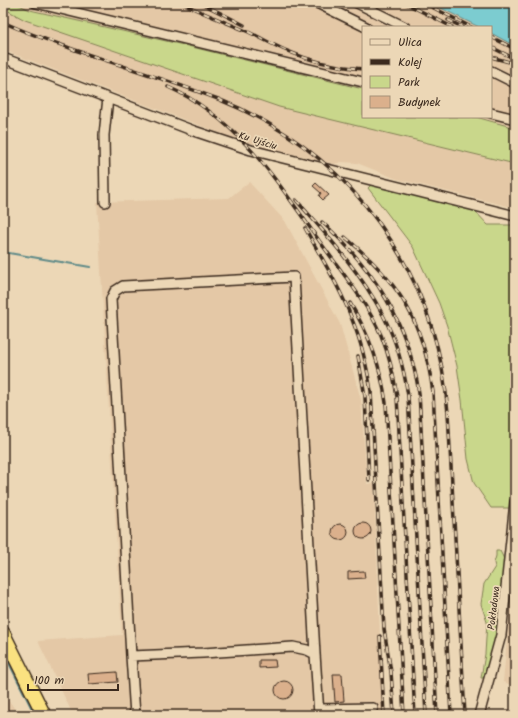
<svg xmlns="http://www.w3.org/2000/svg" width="518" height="718" font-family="Kalam,sans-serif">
	<rect width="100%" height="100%" fill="#ecd7b6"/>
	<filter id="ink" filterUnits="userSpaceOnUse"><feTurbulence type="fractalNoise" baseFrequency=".025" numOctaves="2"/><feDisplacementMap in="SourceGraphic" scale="8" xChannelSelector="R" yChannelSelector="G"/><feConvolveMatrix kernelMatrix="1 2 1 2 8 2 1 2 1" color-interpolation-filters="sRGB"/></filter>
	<g filter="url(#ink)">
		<path fill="#e4c8a6" d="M3,3H431L479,27H363V117H491V33L515,46V208L397,179L357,163L341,162L335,164L273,150L227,136L3,50Z
			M249,182L285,221L340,324L361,400L367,484L374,483L383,715H73L38,641L122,635L97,202L229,198Z
			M515,555V686L503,682Z
			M3,692L19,715H3Z"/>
		<path fill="#c9d78b" stroke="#828054" d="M3,3H15L30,10L188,46L363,89V117H476L515,128V164L279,107L25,20L3,8Z
			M372,184L474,210L488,225H515V489L511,508H491L474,483L468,459L462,400L457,366L447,326L439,303L413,247L368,188Z
			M496,551H500L504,559L501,605L497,634L484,678H481L485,654L487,622L481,604L484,584L495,567L494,563L496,556Z"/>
		<path fill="#7bccd0" stroke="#618b89" d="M431,3H515V46L491,33V27H479Z"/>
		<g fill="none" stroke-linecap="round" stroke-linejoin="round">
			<path stroke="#618b89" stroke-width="2" d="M3,252L90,267
				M3,651L35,715"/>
		</g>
		<path fill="#dbb08c" stroke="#3b2a1e" d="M316,183L329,195L323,200L319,196L321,193L313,186Z
			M355 531a8 8 0 1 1 16 0a8 8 0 1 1-16 0Z
			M332 532a8 8 0 1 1 16 0a8 8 0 1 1-16 0Z
			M364,571L365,578L348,579V572Z
			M259,660H275L276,667L259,668Z
			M117,672L118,682L89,684L88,674Z
			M333,674H342L344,701L335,702Z
			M275 690a9 9 0 1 1 18 0a9 9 0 1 1-18 0Z"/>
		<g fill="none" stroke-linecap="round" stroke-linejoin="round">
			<defs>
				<path id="minor" d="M36,3L363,82
					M317,3L366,27
					M357,3L405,27
					M3,58L194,131L251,150L515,216
					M491,71L515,83
					M491,113L515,119
					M105,202L104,135L108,98
					M131,656L111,299L115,291L123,286L294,277L315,654
					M319,709L373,708
					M135,715L131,656L203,653L293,647L307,650L315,654L319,715
					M479,715L501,635L515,502"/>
				<path id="highway" d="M3,633L44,715"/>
			</defs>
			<use href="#minor" stroke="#3b2a1e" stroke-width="12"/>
			<use href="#highway" stroke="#3b2a1e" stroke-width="16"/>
			<use href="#minor" stroke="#ecd7b6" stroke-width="9"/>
			<use href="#highway" stroke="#fae180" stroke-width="13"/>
			<defs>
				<path id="rail" d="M182,3C202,13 223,21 244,30C258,36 271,44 285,50C310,61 336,67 363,69
					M201,3L244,25
					M405,3L452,27
					M424,3L471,27
					M448,20L462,27
					M3,22C26,33 51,41 75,50C122,66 171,81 218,99C351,152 437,271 448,413L465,715
					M491,37L515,49
					M491,47L515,59
					M491,57L513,63
					M168,87C239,118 280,186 323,246C344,275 367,303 381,335C389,355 394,376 397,397L415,715
					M296,200C327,235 361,273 383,315C396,340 404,368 408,396L426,715
					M322,222C374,269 408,322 419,393L437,715
					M305,228C322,259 341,289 353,322C362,344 367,367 371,391L384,629L391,672L394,715
					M345,237C400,283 423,320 433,392L451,715
					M350,303C369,334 381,366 386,403L404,715
					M358,356L365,397L369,480
					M380,636L384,715"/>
			</defs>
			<use href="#rail" stroke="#3b2a1e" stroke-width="3.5"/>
			<use href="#rail" stroke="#ecd7b6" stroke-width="2" stroke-dasharray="6" stroke-linecap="butt"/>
		</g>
	</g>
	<g text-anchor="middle" stroke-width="3.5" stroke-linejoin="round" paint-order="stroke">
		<g font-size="10" fill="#3b2a1e" stroke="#ecd7b6">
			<text transform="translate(258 140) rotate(17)" y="4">Ku Ujściu</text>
			<text transform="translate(493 608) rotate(-83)" y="4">Pokładowa</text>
		</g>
	</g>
	<rect width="518" height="718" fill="none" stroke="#ecd7b6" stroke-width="16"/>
	<rect x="8" y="8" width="502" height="702" fill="none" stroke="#3b2a1e" stroke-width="1.5" filter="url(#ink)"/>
	<rect x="362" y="26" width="130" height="92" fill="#ecd7b6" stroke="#a59279"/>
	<rect x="370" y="39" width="20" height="6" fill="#ecd7b6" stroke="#a59279"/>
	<text x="398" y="46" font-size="12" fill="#3b2a1e">Ulica</text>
	<rect x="370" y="59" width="20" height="6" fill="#3b2a1e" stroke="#a59279"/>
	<text x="398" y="66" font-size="12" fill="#3b2a1e">Kolej</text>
	<rect x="370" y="76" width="20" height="12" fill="#c9d78b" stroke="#a59279"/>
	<text x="398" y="86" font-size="12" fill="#3b2a1e">Park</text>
	<rect x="370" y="96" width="20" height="12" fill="#dbb08c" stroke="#a59279"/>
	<text x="398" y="106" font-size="12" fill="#3b2a1e">Budynek</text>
	<path d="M28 684v6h90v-6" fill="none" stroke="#3b2a1e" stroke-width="2"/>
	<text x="34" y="684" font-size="12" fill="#3b2a1e" stroke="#ecd7b6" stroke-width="3" paint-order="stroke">100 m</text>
</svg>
